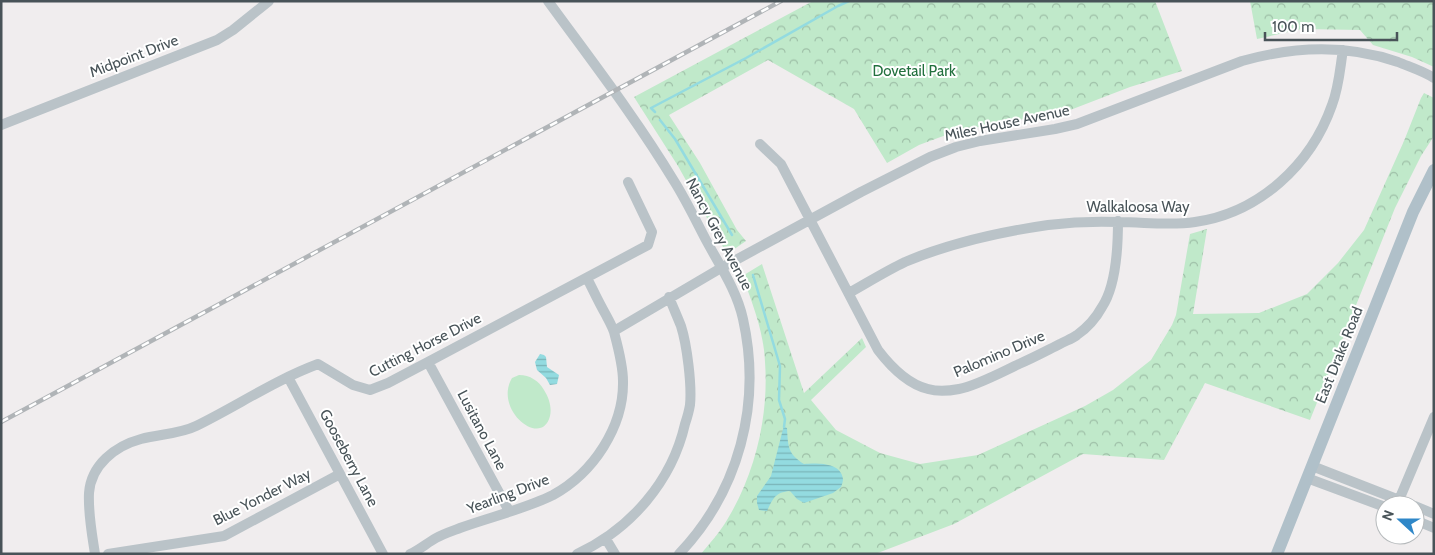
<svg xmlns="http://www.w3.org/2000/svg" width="1435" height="555" font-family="Cabin,sans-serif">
	<defs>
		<pattern id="park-crowns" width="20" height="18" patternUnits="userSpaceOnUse" patternTransform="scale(1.25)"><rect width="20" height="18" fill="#c0e9ca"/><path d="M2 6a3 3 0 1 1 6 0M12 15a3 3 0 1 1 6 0" fill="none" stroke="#9ebfa7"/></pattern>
		<pattern id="water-rules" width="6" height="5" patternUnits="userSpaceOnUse" patternTransform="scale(1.25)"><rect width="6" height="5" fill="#93dbe0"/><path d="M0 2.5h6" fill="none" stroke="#7ab4b8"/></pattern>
	</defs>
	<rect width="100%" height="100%" fill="#f0edee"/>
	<path fill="#c0e9ca" d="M519,375C530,375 539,381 544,390C549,398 552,407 550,416C542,449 493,410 512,378Z"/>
	<path fill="url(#park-crowns)" d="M813,1H1155L1182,71L1130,87L1065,112L967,129L946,135L919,145L887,163L854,109L768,60L669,115L700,163L737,230L746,241L727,254L678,166L634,97Z
		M1250,1H1434V67L1412,57L1373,45L1360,30L1302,29L1257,39Z
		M1424,93L1434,98V136L1421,156L1395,208L1310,420L1205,383L1164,460L1083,454L954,524L875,554H701C710,543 720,532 727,520C755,474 769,416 765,362C764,334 753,304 743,278L744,275L762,264L804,393L862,338L866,347L811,400L836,430L880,453L920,464L978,455L1085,406L1113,390L1151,360L1172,325L1176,315L1190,234L1207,229L1193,314L1259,313L1307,294L1338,263L1364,230L1404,141L1421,98Z"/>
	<path fill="url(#water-rules)" d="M540,354L544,355L546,357L547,367L559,375L557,384L550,385L546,378L537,370L535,362Z
		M784,427L787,428C788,447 788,454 804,464C816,463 841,462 843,479C843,482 842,484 841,487L833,493L804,503L797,499L790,491C775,492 773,499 767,511L759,510L757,503V496L771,476L783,429Z"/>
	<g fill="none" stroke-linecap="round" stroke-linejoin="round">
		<path stroke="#93dbe0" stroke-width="2.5" d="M655,112L651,108L746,58L838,6L849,1
			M660,120L675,139L732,235
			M753,275L780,366L779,400L785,419L784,427"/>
		<path stroke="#bac3c8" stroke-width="10" d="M548,1C591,60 636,118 674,181C686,200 696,221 706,240C720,266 737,291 743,319C762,404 739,491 679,554
			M1,125L217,40L233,30L269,1
			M760,144L781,164L878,350C891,367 907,384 928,389C938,392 949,391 959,389C976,386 1002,372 1019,364C1033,358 1046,351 1060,344C1065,341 1072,339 1077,335C1087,328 1096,318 1102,307C1116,286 1118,246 1118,221
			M849,293C867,283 886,271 905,262C950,243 1000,232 1048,225C1072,222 1095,221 1119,222C1144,222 1170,226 1195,222C1259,213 1311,165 1332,105C1339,87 1340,68 1343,50
			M614,331L721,268L861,192L930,157L956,147L980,141L1055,129L1077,124L1242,61C1295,46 1346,44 1398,62C1410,67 1423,71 1434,78
			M428,362L509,511
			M288,377L383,554
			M1312,466L1412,505
			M1307,478L1385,507
			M1399,500L1434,417
			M1415,506L1434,514
			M1415,520L1434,528
			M606,539L615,554
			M95,554C92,534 88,514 89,493C91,465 115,446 141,439C159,434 180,434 196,426C237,406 275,380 318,364L353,385L370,390L388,383L428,362L648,245L652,232L628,182
			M108,554L224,536L340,474
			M410,554C419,550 427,543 436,538C443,534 452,531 460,528C490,517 525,509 553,495C593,473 624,427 623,381C623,365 618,347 614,332C612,326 609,321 606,315C599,303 593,290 587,278
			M577,554C631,529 672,481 685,424C687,418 689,411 690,405C692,385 687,345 681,326C677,316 673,307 669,297"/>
		<path stroke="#b0c0c9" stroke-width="12" d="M1277,554L1413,212L1434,170"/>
		<defs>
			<path id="rail" d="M1,422L781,1"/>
		</defs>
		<use href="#rail" stroke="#b0b4b7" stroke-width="4.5"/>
		<use href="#rail" stroke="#fff" stroke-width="2.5" stroke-dasharray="8" stroke-linecap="butt"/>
	</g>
	<g text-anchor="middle" stroke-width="4" stroke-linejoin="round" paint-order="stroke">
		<g font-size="15" fill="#485358" stroke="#fff">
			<text transform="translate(134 56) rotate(-21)" y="5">Midpoint Drive</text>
			<text transform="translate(1007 123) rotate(-12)" y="5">Miles House Avenue</text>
			<text x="1138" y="212">Walkaloosa Way</text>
			<text transform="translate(719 234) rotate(62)" y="5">Nancy Grey Avenue</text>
			<text transform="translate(425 345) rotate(-27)" y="5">Cutting Horse Drive</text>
			<text transform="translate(999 354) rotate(-23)" y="5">Palomino Drive</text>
			<text transform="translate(1339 355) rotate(-68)" y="5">East Drake Road</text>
			<text transform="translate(482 430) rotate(62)" y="5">Lusitano Lane</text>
			<text transform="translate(349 458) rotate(62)" y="5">Gooseberry Lane</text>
			<text transform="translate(508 494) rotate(-21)" y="5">Yearling Drive</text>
			<text transform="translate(262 497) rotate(-27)" y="5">Blue Yonder Way</text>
		</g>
		<g font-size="15" fill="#22703e" stroke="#fff">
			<text x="914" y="76">Dovetail Park</text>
		</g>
	</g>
	<rect width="1435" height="555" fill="none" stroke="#485358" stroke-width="5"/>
	<g transform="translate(1400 520) rotate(291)"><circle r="24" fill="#ffffff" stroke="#b6babc"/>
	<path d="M0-4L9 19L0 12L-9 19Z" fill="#2f87c8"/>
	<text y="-8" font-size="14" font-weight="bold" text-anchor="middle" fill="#485358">N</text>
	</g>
	<path d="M1265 32v8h132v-8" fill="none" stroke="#485358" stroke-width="2.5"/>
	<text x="1272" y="32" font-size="15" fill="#485358" stroke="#ffffff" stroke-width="4" paint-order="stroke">100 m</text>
</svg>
